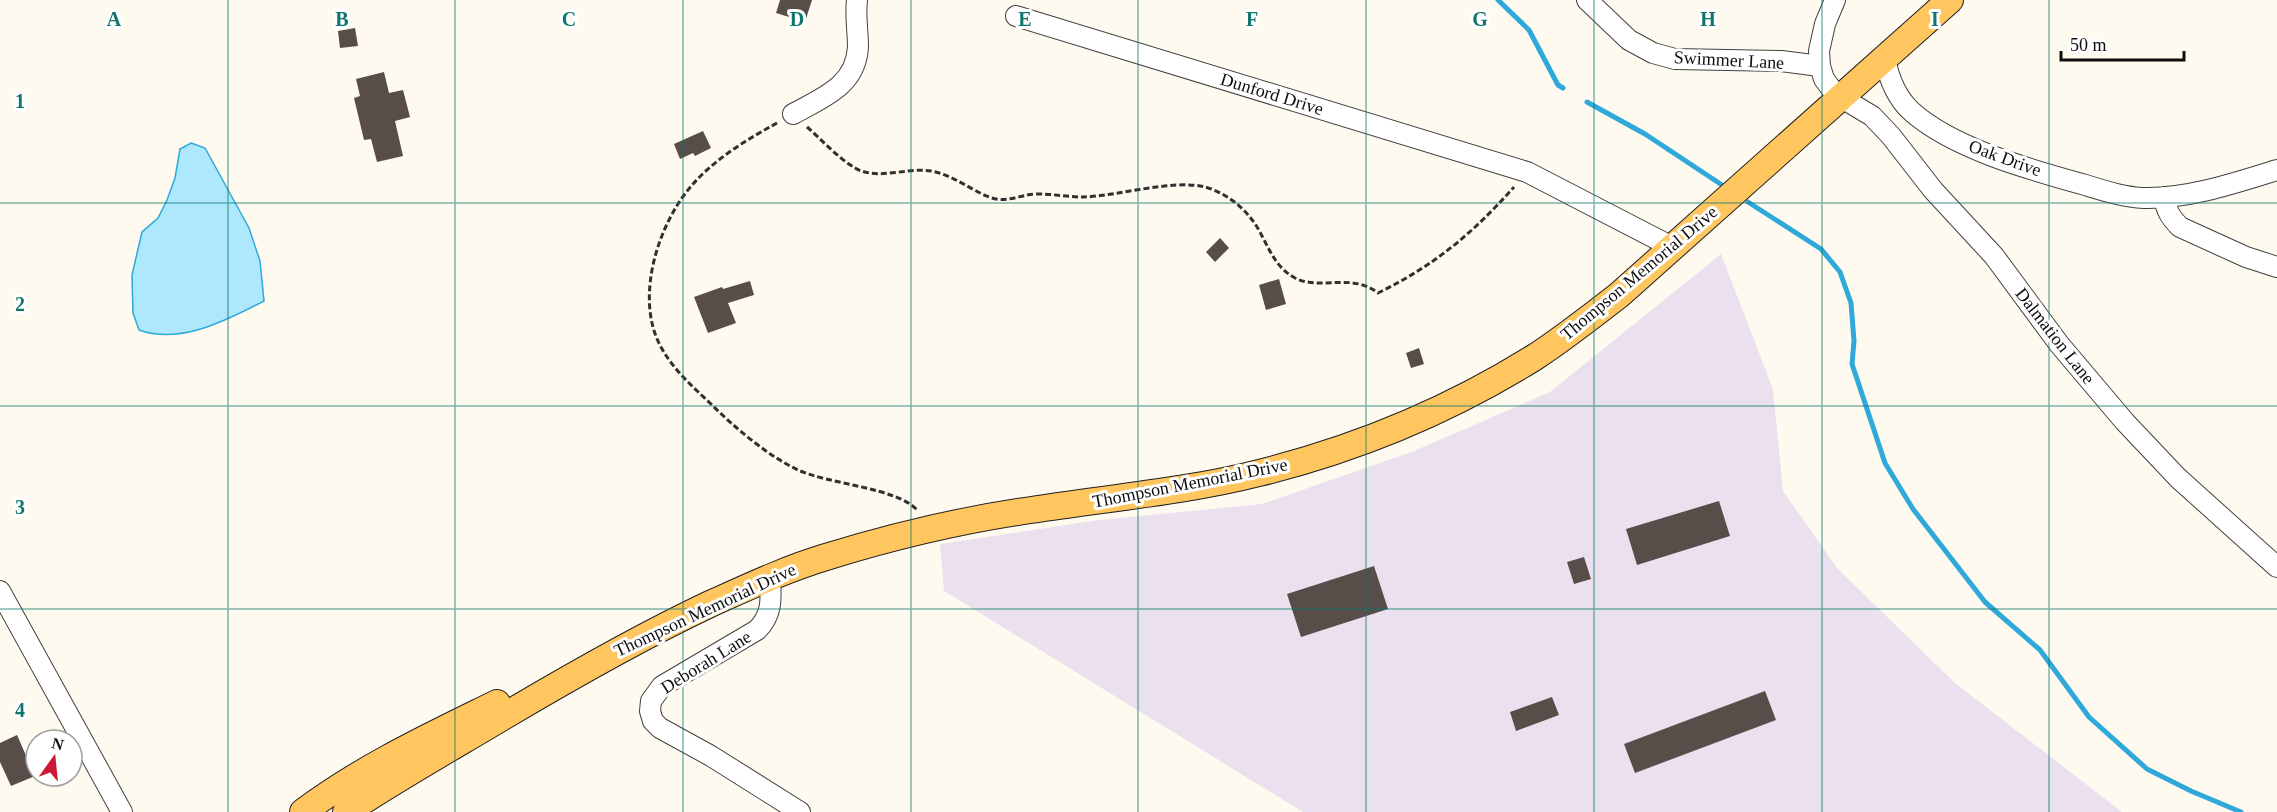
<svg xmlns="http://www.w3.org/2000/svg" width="2277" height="812" font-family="'Times New Roman',serif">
	<rect width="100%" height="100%" fill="#fffaef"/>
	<path fill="#ebe1ee" d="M1721,254L1773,389L1783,491L1837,568L1955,683L2122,812H1303L944,591L940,544L1099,520L1262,504L1414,451L1550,392Z"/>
	<path fill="#aee8fc" stroke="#2ea9da" stroke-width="1.5" d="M191,143L205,148L249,228L260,261L264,301C227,320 180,345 139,330L133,313L132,275L142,232L158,218L167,200L175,178L180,149Z"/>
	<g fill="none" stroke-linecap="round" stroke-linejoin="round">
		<path stroke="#2ea9da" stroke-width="5" d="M1498,0L1529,30L1558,85L1563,88
			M1587,102L1645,134L1722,185
			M1748,202L1821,249L1840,272L1851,303L1854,341L1852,364L1885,463L1913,509L1985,602L2040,650L2089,717L2147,769L2191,791L2241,812"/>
	</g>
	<path fill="#584d49" d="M780,0H812L805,22L776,13Z
		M355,28L358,46L340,48L338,31Z
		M384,72L389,93L403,90L410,117L395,121L403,156L377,162L371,139L364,140L354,98L360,96L356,79Z
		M703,131L711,148L695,156L693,153L680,159L674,144Z
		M1220,238L1229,248L1215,262L1206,252Z
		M1279,279L1286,304L1266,310L1259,285Z
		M750,281L754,295L728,303L736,323L708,333L694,297L722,287L723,289Z
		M1419,348L1424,364L1411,368L1406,353Z
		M1719,501L1730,536L1637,565L1626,529Z
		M1584,557L1591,579L1574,584L1567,562Z
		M1374,566L1388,609L1301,637L1287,594Z
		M1765,691L1776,720L1635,773L1624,744Z
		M1552,697L1559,715L1516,731L1510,712Z
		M17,735L35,776L11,786L0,762V743Z"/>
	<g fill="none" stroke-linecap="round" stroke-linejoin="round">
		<defs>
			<path id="minor" d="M1587,0L1629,40L1653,53L1675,59L1781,61L1820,66
				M1835,0L1825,24L1819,51L1820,66L1824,79L1833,91L1842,98L1872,116L1891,136L1933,190L1994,256L2059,344L2125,422L2178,478L2277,567
				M1016,16L1527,172L1674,248
				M1885,59C1889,79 1896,97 1911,111C1952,148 2028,169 2082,184C2102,190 2122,197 2144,198C2188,199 2235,183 2277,170
				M793,114C822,98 856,86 858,47C858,31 855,16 857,0
				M2164,197C2166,210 2170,217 2180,227L2246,257L2277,267
				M770,577C771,598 773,614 757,630L662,686L651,701L650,711L653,721L660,728L711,756L800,812
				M0,591L122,812"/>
			<path id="major" d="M303,812C363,767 430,736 497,703
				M346,812C396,779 449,749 501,718C570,677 638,638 710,604C748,587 786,569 826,557C894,536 961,520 1031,510C1107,498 1184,492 1259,473C1356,449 1450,410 1535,357C1564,338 1592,316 1619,295L1950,0"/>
		</defs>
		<use href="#minor" stroke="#414141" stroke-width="22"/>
		<use href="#major" stroke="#1f1f1f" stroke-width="28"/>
		<path stroke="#303030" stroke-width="3" stroke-dasharray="6 3" stroke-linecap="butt" d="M777,123C748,139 716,158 693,184C659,222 636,293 658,341C670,367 691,385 711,404C734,427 768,456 798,470C828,484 898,488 917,510
			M807,127C822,140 838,158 855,168C877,181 907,167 931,171C953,175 969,189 989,197C1007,204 1020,194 1038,194C1053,194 1068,197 1083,197C1118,196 1173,179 1205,187C1230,194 1251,213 1262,236C1271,253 1277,268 1295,278C1321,291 1351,272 1378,293C1435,265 1472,234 1514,187"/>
		<use href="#minor" stroke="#fff" stroke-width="20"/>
		<use href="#major" stroke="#ffc65f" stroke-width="26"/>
	</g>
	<path fill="none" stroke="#0f766e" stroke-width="1.5" stroke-opacity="0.55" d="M228,0V812M455,0V812M683,0V812M911,0V812M1138,0V812M1366,0V812M1594,0V812M1822,0V812M2049,0V812M0,203H2277M0,406H2277M0,609H2277"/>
	<g text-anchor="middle" stroke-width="6" stroke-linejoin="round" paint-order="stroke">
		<g font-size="18" fill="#0e0e0e" stroke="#fff">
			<text transform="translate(1729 60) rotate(3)" y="6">Swimmer Lane</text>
			<text transform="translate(1272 94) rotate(17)" y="6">Dunford Drive</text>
			<text transform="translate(2005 158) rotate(20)" y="6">Oak Drive</text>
			<text transform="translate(1639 273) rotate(-40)" y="6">Thompson Memorial Drive</text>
			<text transform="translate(2055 336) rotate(52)" y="6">Dalmation Lane</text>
			<text transform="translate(1190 483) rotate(-11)" y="6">Thompson Memorial Drive</text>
			<text transform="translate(705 610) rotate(-25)" y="6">Thompson Memorial Drive</text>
			<text transform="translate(706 662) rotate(-32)" y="6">Deborah Lane</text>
		</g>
	</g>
	<g font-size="20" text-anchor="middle" font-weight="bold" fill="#0f766e" stroke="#fff" stroke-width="6" stroke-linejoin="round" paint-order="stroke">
		<text x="114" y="26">A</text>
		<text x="342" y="26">B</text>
		<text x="569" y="26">C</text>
		<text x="797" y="26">D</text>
		<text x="1025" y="26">E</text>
		<text x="1252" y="26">F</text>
		<text x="1480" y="26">G</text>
		<text x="1708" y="26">H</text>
		<text x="1935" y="26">I</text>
		<text x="20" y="108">1</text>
		<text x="20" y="311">2</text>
		<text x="20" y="514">3</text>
		<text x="20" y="717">4</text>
	</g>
	<g transform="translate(54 758) rotate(15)"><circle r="28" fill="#ffffff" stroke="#9f9f9f" stroke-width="1.5"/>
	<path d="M0-4.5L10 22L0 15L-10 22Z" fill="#cc1835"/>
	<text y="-9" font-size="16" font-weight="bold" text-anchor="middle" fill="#0e0e0e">N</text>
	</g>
	<path d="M2061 51v9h123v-9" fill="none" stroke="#0e0e0e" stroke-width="3"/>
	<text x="2070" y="51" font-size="18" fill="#0e0e0e" stroke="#ffffff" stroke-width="4.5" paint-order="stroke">50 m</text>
</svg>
